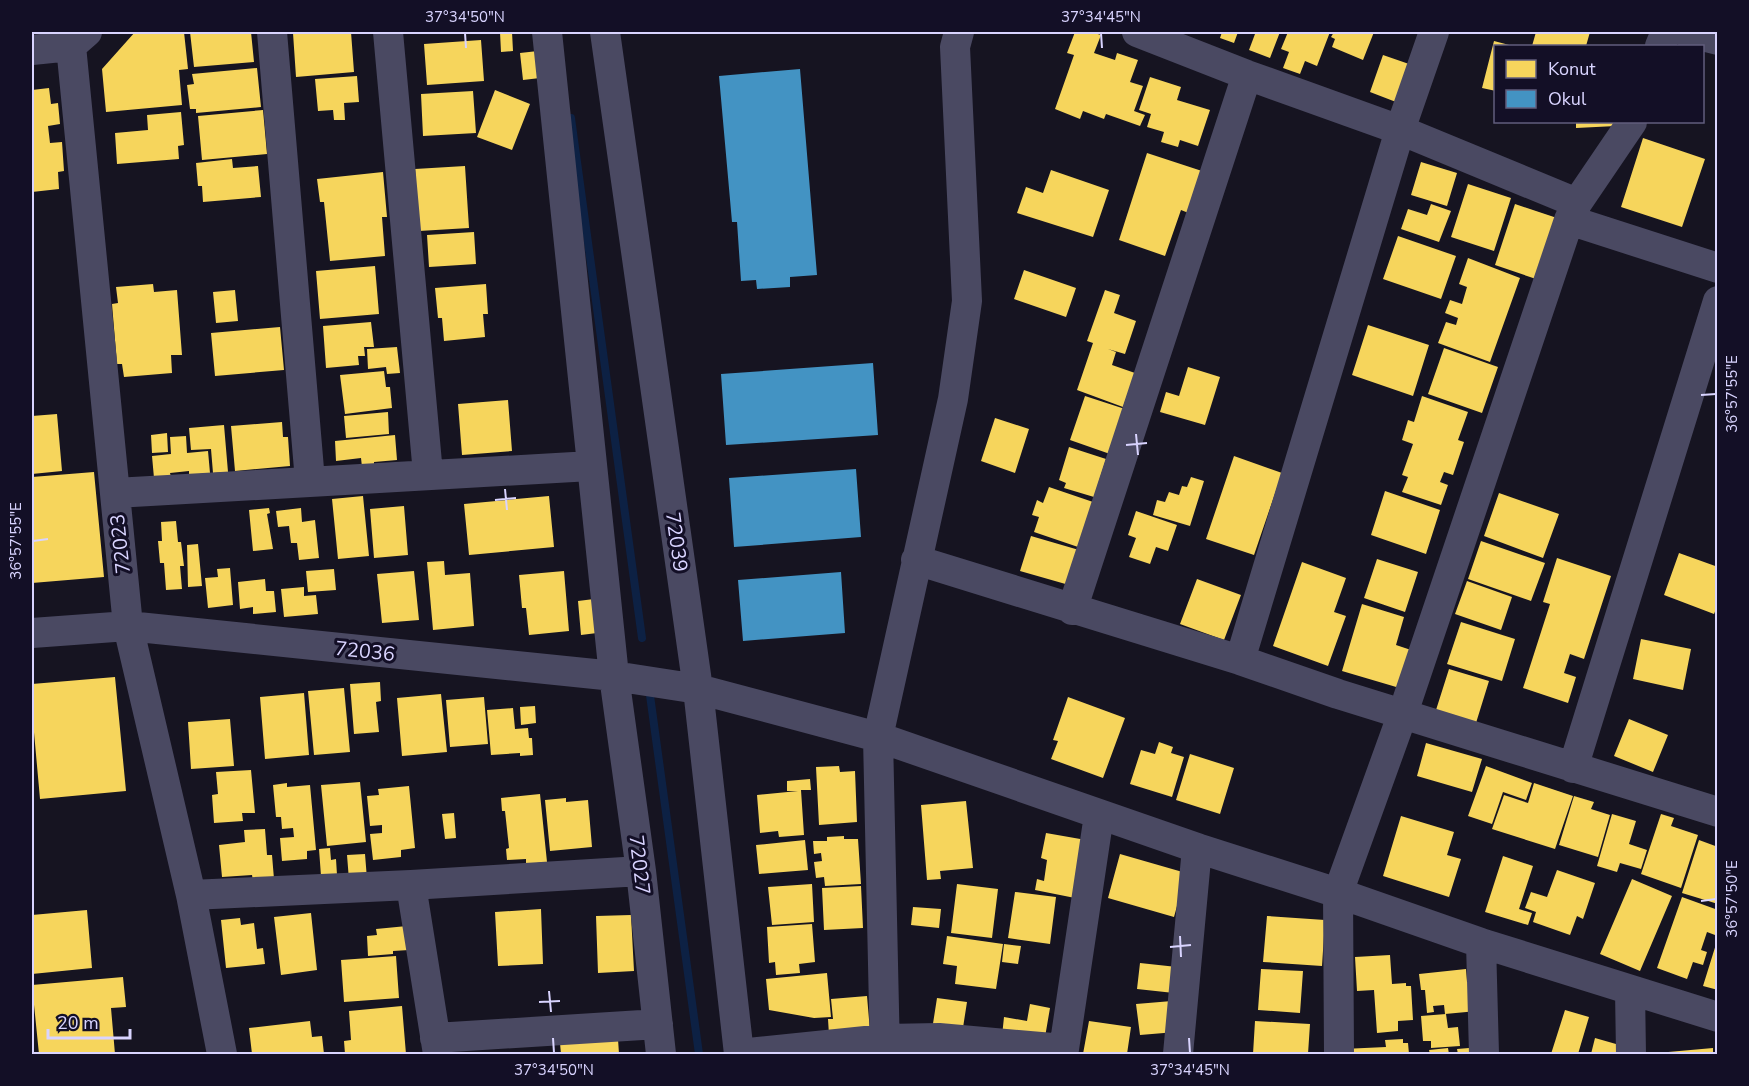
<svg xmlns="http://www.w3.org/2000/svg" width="1749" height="1086" font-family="'Nunito Sans',sans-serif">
	<rect width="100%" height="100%" fill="#161421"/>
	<path fill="#f6d55c" d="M135,32H184L188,69L179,70L182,105L106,112L102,69Z
		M190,32H251L254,62L194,67Z
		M312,32H351L354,72L296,77L293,33Z
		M500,32H512L513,51L501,52Z
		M1075,32H1091L1101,35L1094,53L1115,60L1117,53L1138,60L1130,82L1143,86L1134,111L1145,115L1140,126L1106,114L1104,119L1083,111L1080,119L1055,109L1074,55L1067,53Z
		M1222,32H1238L1234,43L1220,38Z
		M1249,32H1280L1270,58L1249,50L1255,34Z
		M1288,32H1330L1317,66L1305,61L1300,74L1283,68L1289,52L1281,49Z
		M1334,32H1374L1363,60L1332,47L1335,39L1331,37Z
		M1536,32H1590L1586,46H1532Z
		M481,40L484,81L427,85L424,44Z
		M1494,41L1513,46H1496V91L1482,88Z
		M538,51L540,78L523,80L520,53Z
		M1383,55L1409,64L1396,102L1370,92Z
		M257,68L261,107L196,113V109H190L187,85L194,84L192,74Z
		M357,76L359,102L344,103L345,120H334L333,110L318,111L315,79Z
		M1150,77L1181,87L1177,100L1210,110L1198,146L1180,140L1178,147L1161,142L1164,132L1147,127L1151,114L1139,110Z
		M49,88L51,104L58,103L60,124L48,126L50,143L62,142L64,171L58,172L59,189L32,192V90Z
		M495,90L530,104L512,150L477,137Z
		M473,91L476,133L423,136L421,94Z
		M263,110L267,154L202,160L198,116Z
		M181,112L184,145L178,146L179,159L117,164L115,133L148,130L147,115Z
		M1576,122H1616V126L1576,128Z
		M1643,138L1705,159L1682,227L1621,207Z
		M1147,153L1205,172L1191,214L1181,210L1165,256L1119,240Z
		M232,159L233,168L258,166L261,197L203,202L202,186H198L196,163Z
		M1421,162L1457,173L1447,206L1411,195Z
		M465,166L469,228L419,231L415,169Z
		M1051,170L1109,190L1093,237L1017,213L1026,187L1043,193Z
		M383,172L387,217H382L385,256L330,261L324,202H320L317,179Z
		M1468,184L1511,198L1494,251L1451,237Z
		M1431,204L1451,211L1439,242L1401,229L1408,209L1427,215Z
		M1515,204L1557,218L1536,279L1495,265Z
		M474,232L476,264L429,267L427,235Z
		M1398,236L1456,256L1441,299L1383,279Z
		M1468,258L1520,278L1490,362L1438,343L1446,322L1456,325L1458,318L1445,313L1450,300L1462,304L1467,287L1459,284Z
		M375,266L379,314L320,319L316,271Z
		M1024,270L1076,288L1066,317L1014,299Z
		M153,284L154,292L177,290L182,355H171L172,373L124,377L122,364H117L112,304L118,303L116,287Z
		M486,284L488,314H483L485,337L444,341L442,318H438L435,288Z
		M235,290L238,321L216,323L213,292Z
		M1105,290L1120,295L1114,313L1136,321L1125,354L1108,349L1116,352L1112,365L1135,373L1123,407L1077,390L1093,343L1087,341Z
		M371,322L374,347H364L365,356H358L359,365L326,368L323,326Z
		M1368,325L1429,345L1413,396L1352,375Z
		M280,327L284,370L215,376L211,333Z
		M397,347L400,373L387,374L386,367L368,369L367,349Z
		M1444,348L1498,367L1482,413L1428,394Z
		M1188,367L1220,377L1205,425L1160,412L1166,392L1179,396Z
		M384,371L386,387H390L392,408L345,414L340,375Z
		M1085,396L1125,409L1110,454L1070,440Z
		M1422,396L1468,412L1458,440L1464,442L1453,475L1444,472L1440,482L1448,485L1441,505L1402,492L1408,477L1402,475L1413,444L1402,440L1408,420L1414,422Z
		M508,400L512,451L462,455L458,404Z
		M388,412L389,434L346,438L344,416Z
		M57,414L62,471L32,474V416Z
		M995,418L1029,429L1015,473L981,461Z
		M282,422L283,437H288L290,466L235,471L231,426Z
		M224,425L228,472L213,473L211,449L191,450L189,428Z
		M167,433L168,452L152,453L151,435Z
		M395,435L397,460L374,462V466L362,467L361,458L336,461L335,441Z
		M186,436L187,453L208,451L210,473L189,475V471L170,473L171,477L154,478L152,456L171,454L170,437Z
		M1069,447L1106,459L1094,497L1064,488L1066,483L1059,480Z
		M1234,456L1282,473L1254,555L1206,539Z
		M94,472L104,577L32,583V477Z
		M1191,477L1204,481L1190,526L1153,515L1157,500L1165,502L1169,492L1179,495L1182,486L1187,487Z
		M1049,487L1096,503L1081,548L1034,532L1039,517L1032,515L1037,500L1043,503Z
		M1385,491L1440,510L1426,554L1371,535Z
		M1499,493L1559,514L1543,558L1484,536Z
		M363,496L369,556L338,559L332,499Z
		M549,496L554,547L469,555L464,504Z
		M404,506L408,555L374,558L370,509Z
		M269,508L270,513L267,514L273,549L253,551L249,510Z
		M301,508L302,522L315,520L319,558L299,560L297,543H291L289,526L278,527L276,511Z
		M1136,511L1177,525L1168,551L1156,547L1150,564L1129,557L1136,538L1128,535Z
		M176,521L178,542H181L184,566H180L182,589L166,590L164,563H160L158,541H162L161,522Z
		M1031,536L1079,550L1069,585L1020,571Z
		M1481,541L1545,563L1531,601L1468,579Z
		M198,544L202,586L188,587L187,545Z
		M1679,553L1718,567V604L1714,614L1664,595Z
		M1557,558L1611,576L1584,659L1570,654L1564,673L1576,677L1568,703L1523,688L1550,604L1543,602Z
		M1377,559L1418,572L1405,612L1364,598Z
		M444,561L445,575L470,573L474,626L433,630L427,562Z
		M1302,562L1346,578L1334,612L1346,616L1328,666L1273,646Z
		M230,568L233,605L208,608L205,578L218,577L217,569Z
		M334,569L336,590L308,592L306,571Z
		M414,571L419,620L382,623L377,574Z
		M564,571L569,631L529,635L526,608H522L519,575Z
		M265,579L266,591H274L276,612L253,614V607L240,609L238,582Z
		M1197,579L1241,595L1224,640L1180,624Z
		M1467,581L1512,597L1501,630L1455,614Z
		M304,587V596L316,595L318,614L284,617L281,589Z
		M602,598L605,632L581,635L578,601Z
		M1362,604L1404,617L1396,645L1414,651L1403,689L1342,671Z
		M1461,622L1515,639L1502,681L1447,664Z
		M1641,639L1691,649L1683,690L1633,679Z
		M1449,669L1489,681L1476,723L1436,710Z
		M115,677L126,791L40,799L32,710V684Z
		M380,682L381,701L376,702L379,732L354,734L350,684Z
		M344,688L350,752L314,755L308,691Z
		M304,693L309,755L265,759L260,697Z
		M441,694L447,752L402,756L397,698Z
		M484,697L488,744L450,747L446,700Z
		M1068,697L1125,718L1103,778L1051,759L1058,741L1053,740Z
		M535,706L536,723L521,725L520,707Z
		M513,708L515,729L528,728L529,738H532L533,755L520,756V753L491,755L487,710Z
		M230,719L234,766L191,769L188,722Z
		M1629,719L1668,735L1653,772L1614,756Z
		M1159,742L1173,747L1171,753L1184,757L1172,797L1130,784L1141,750L1155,754Z
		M1426,743L1482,759L1472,792L1417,776Z
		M1190,754L1234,768L1220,814L1176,800Z
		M839,766L840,772L855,771L857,822L819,825L816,767Z
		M1486,766L1532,783L1526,800L1503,792L1492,824L1468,816Z
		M251,770L255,813H242L243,821L214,823L212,795L218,794L216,772Z
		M810,779L811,790H801L804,835L779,837L778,831L760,833L757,795L798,791H787V781Z
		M360,782L366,842L327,846L321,785Z
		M287,783V787L310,785L316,850L307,851V859L282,861L280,838L294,837L293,828L282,829L281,817H276L273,785Z
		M1534,783L1573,796L1555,849L1492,829L1504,795L1528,803Z
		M409,786L415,848L401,850V857L373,860L370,834L382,833V825L370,826L367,796L379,795L378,789Z
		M540,794L547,862L526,864V859L507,860L506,849L509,848L505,811H502L501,798Z
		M1574,796L1594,802L1591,809L1610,815L1598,857L1559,845Z
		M566,798V802L588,800L592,847L550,851L545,800Z
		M966,801L973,868L940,871L941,879L927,880L921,805Z
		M454,813L456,838L445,839L442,814Z
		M1612,814L1636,821L1629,844L1647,850L1641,869L1620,863L1617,872L1597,866Z
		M1661,814L1674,818L1671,826L1698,835L1681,888L1641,874Z
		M1401,816L1454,832L1447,855L1461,859L1449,897L1383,876Z
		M265,829L267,855H272L274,879L253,881L252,875L222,877L219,845L245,842L244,830Z
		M1046,833L1086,840L1075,898L1035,890L1037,879L1044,881L1047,860L1041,858Z
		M844,836V839H858L861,884L825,886L824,877L816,878L814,862L822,861L821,853L814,854L813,841H827V837Z
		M805,840L808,870L759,874L756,845Z
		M1699,840L1718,847V904L1682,893Z
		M330,848L331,860L336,859L337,875L321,876L319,849Z
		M365,854L367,879L349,880L347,855Z
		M1120,854L1186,873L1174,917L1108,898Z
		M1503,856L1533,866L1519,909L1532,913L1528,925L1485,912Z
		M1557,870L1595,883L1583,919L1577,916L1570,935L1533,922L1536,912L1525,908L1531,892L1547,897Z
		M1632,879L1672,896L1640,971L1600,954Z
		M812,884L814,922L772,925L768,887Z
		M957,884L998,889L992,938L951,933Z
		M861,886L863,928L824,930L822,888Z
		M1015,892L1056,897L1050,944L1008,938Z
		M1682,897L1718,910V926L1715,935L1707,932L1701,950L1707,952L1703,965L1693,962L1687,979L1657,968Z
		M913,907L941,909L939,928L911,925Z
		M541,909L543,964L498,966L495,912Z
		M87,910L92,968L32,974V915Z
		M311,913L317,970L281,975L274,917Z
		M631,915L634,971L598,973L596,916Z
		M1267,916L1325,920L1322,966L1263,962Z
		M240,918L241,925L254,923L257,949L263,948L265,964L226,968L221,920Z
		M812,924L815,962L799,964L800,973L776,975L775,962L769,963L767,927Z
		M407,926L409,950L393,951V954L368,956L367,936L377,935L376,929Z
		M947,936L1003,944L996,989L955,984L957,966L943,964Z
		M1717,941H1718V990L1703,986Z
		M1004,944L1021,946L1018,964L1002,962Z
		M1390,955L1392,984L1406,983V986H1411L1413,1020L1398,1021V1031L1377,1033L1374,990L1357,991L1355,957Z
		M396,956L399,998L344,1002L341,960Z
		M1140,963L1177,967L1174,993L1137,989Z
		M1261,969L1303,971L1300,1013L1258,1010Z
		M1466,969L1467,982H1475L1477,1011L1445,1014L1444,1005L1433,1006L1434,1012L1427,1013L1425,990H1421L1419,974Z
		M827,973L831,1017L814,1018L769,1010L766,979Z
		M123,977L126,1007L111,1008L115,1054H39L32,985Z
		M867,996L870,1031L829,1035L828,1019H833L831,999Z
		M937,998L967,1002L962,1034L932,1030Z
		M1172,1001L1176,1032L1140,1035L1136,1004Z
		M1030,1004L1050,1008L1044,1043L1002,1036L1004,1017L1027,1021Z
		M402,1006L406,1054H345L344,1041L351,1040L349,1011Z
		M1565,1010L1589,1017L1578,1054H1551Z
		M1446,1014L1448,1028L1458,1027L1460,1046L1431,1048V1041H1423L1421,1016Z
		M310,1021L312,1037L322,1036L324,1054H252L249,1028Z
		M1089,1021L1131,1027L1127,1054H1083Z
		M1255,1021L1310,1024L1308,1054H1253Z
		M1595,1038L1623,1046L1620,1054H1591Z
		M618,1039L619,1054H561L560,1043Z
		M1403,1039V1043H1408L1409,1054H1344L1343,1049L1386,1047L1385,1040Z
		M1448,1048L1449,1054H1430L1429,1050Z
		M1469,1048L1470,1054H1458L1457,1049Z
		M1713,1048V1054H1657V1053Z"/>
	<path fill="#4393c3" d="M800,69L817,275L790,277V287L757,289L756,280L741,281L737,222H732L719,76Z
		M873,363L878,435L726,445L721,374Z
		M856,469L861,537L734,547L729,478Z
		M841,572L845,633L743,641L738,580Z"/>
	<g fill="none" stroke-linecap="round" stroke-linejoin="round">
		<path stroke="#0d2144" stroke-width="8" d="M571,118L642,638
			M649,688L699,1054"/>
		<path stroke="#4a4962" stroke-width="30" d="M87,32L71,46L128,626L191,895L222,1054
			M272,32L310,481
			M388,32L428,474
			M547,32L614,676L641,871L661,1054
			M605,32L698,689L739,1054
			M1137,32L1247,75L1400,130L1577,203
			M1686,32L1718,40
			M1660,46L1666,32
			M32,50L71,46
			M1569,220L1718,268
			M115,493L591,466
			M916,560L1240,660L1338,694L1718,812
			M1072,610L1247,75
			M32,633L128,626L614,676L698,689L878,737L1197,848L1338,893L1481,943L1718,1017
			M1240,660L1400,130L1434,32
			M1573,768L1718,301
			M411,885L438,1054
			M191,895L411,885L641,871
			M1481,943L1484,1054
			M1630,990L1631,1054
			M435,1038L658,1024
			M739,1054L885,1039L939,1038L1064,1049L1099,815
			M885,1054L878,737L953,399L967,301L955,47L959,32
			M1178,1054L1197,848
			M1339,1054L1338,893L1403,713L1569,220L1577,203L1632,122"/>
	</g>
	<path fill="none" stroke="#d9d4ff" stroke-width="2" d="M465,33L466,48M1101,33L1102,48M1701,395L1716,394M1136,434L1138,455M1126,445L1147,443M505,489L507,510M495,500L516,498M33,541L48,539M1701,901L1716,899M1180,936L1181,957M1170,947L1191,945M549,991L551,1012M539,1002L560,1001M553,1038L554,1053M1189,1038L1190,1053"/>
	<g text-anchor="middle" stroke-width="6" stroke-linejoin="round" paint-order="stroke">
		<g font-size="20" fill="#d9d4ff" stroke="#130f26">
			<text transform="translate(677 542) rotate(82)" y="7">72039</text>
			<text transform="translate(120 544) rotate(-96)" y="7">72023</text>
			<text transform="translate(365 651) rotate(6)" y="7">72036</text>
			<text transform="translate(640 865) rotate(83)" y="7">72027</text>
		</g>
	</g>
	<rect width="1749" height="1086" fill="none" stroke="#130f26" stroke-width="66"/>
	<rect x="1494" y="45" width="210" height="78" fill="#130f26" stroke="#625e7d" stroke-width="1.5"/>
	<rect x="1506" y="60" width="30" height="18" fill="#f6d55c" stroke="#625e7d" stroke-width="1.5"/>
	<text x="1548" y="75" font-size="18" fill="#d9d4ff">Konut</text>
	<rect x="1506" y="90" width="30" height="18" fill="#4393c3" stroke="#625e7d" stroke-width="1.5"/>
	<text x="1548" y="105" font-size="18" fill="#d9d4ff">Okul</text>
	<path d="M48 1029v9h82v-9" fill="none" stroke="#d9d4ff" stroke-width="3"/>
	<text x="57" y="1029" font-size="18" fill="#d9d4ff" stroke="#130f26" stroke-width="4.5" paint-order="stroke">20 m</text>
	<rect x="33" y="33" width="1683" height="1020" fill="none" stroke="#d9d4ff" stroke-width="2"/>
	<g font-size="15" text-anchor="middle" fill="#d9d4ff">
		<text x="465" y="22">37°34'50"N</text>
		<text x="1101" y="22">37°34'45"N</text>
		<text transform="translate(1732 394) rotate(-90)" y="5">36°57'55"E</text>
		<text transform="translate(16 541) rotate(-90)" y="5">36°57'55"E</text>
		<text transform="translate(1732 899) rotate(-90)" y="5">36°57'50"E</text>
		<text x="554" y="1075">37°34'50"N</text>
		<text x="1190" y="1075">37°34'45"N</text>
	</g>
</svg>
